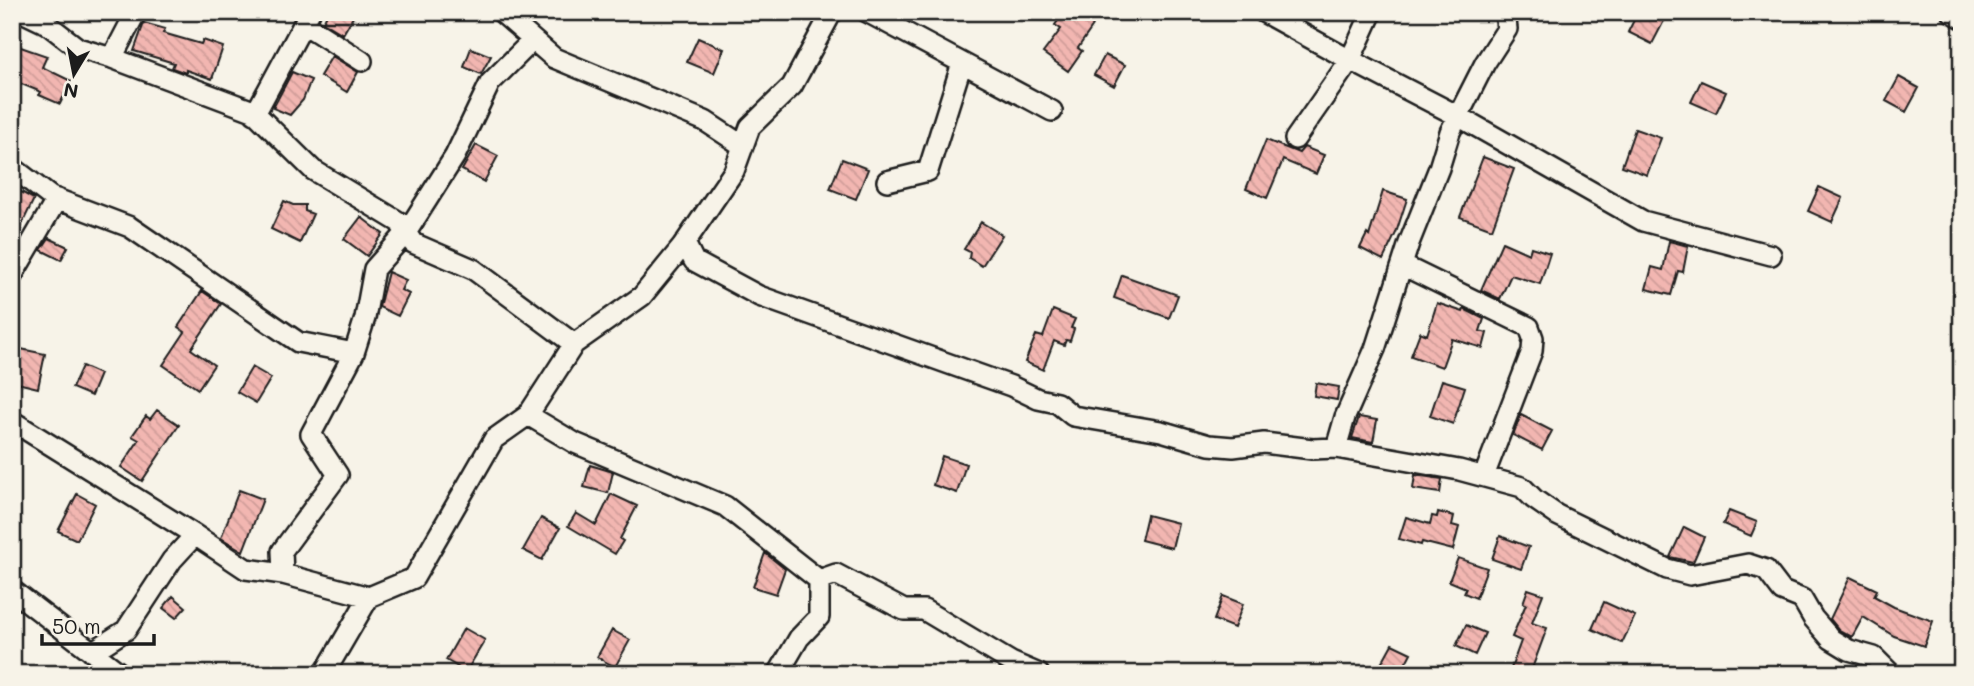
<svg xmlns="http://www.w3.org/2000/svg" width="1974" height="686" font-family="Mali,sans-serif">
	<defs>
		<pattern id="building-back-hatch" width="6" height="6" patternUnits="userSpaceOnUse" patternTransform="scale(1.75)"><rect width="6" height="6" fill="#f2b6b1"/><path d="M-1 5l2 2M0 0l6 6M5-1l2 2" fill="none" stroke="#cf9c98"/></pattern>
	</defs>
	<rect width="100%" height="100%" fill="#f7f3e8"/>
	<filter id="ink" filterUnits="userSpaceOnUse"><feTurbulence type="fractalNoise" baseFrequency=".0143" numOctaves="2"/><feDisplacementMap in="SourceGraphic" scale="14" xChannelSelector="R" yChannelSelector="G"/><feConvolveMatrix kernelMatrix="1 2 1 2 8 2 1 2 1" color-interpolation-filters="sRGB"/></filter>
	<g filter="url(#ink)">
		<path fill="url(#building-back-hatch)" stroke="#1c1c1c" stroke-width="2" d="M328,12H356L343,34L323,22Z
			M1064,12H1087L1093,16L1089,23L1093,26L1078,48L1082,51L1068,71L1043,53L1061,29L1055,25Z
			M1638,12H1647L1664,21L1652,44L1628,32Z
			M144,23L165,29L163,33L201,44L203,40L223,47L212,79L186,70V73L172,68L174,63L134,51Z
			M698,38L724,49L714,73L687,62Z
			M12,44L47,56L42,67L71,81L60,104L39,95L41,92L12,80Z
			M471,48L491,56L481,74L464,67Z
			M1105,55L1125,65L1114,86L1094,75Z
			M332,56L358,72L347,92L320,76Z
			M292,72L311,80L303,100L290,115L273,108Z
			M1899,77L1919,88L1906,112L1886,101Z
			M1701,81L1726,92L1716,113L1691,102Z
			M1635,129L1661,138L1647,175L1622,166Z
			M1266,140L1299,153L1304,147L1324,155L1316,174L1283,160L1267,198L1246,189Z
			M476,145L498,156L484,182L462,170Z
			M1483,157L1514,169L1492,229L1460,217Z
			M842,159L868,169L856,199L830,189Z
			M12,187L34,199L12,245Z
			M1819,187L1843,198L1832,222L1808,211Z
			M1383,191L1407,199L1396,233L1383,260L1360,248L1367,234L1369,236Z
			M284,201L293,205H305V211L313,214L300,243L271,229Z
			M361,217L383,234L367,256L344,239Z
			M981,222L1002,235L982,266L969,258L970,252L964,249Z
			M49,238L68,247L61,260L41,250Z
			M1669,241L1688,246L1683,272L1678,271L1671,295L1646,289L1652,267L1663,270Z
			M1502,242L1529,254L1531,247L1550,253L1540,284L1511,275L1500,299L1481,290Z
			M388,272L406,280L401,290L409,294L398,316L379,307Z
			M1122,275L1178,295L1169,318L1114,298Z
			M202,291L221,304L191,349L214,365L198,389L163,365L185,332L178,327Z
			M1437,303L1463,312L1464,309L1484,319L1480,331L1487,333L1483,348L1452,339L1442,367L1411,356L1420,332L1427,335Z
			M1053,310L1075,319L1071,328L1074,329L1070,341L1066,340L1064,345L1054,341L1043,370L1025,362L1036,335L1043,337Z
			M21,349L45,354L38,388L13,382Z
			M82,366L100,374L91,396L72,388Z
			M252,367L271,378L256,403L237,392Z
			M1442,380L1465,387L1453,424L1430,416Z
			M1316,383L1339,387L1337,400L1314,396Z
			M157,410L179,425L142,481L121,467L139,440L132,436L146,416L150,419Z
			M1521,415L1552,431L1542,450L1513,435Z
			M1359,417L1377,420L1373,442L1352,438Z
			M942,456L966,464L957,493L933,485Z
			M590,465L613,472L608,493L584,487Z
			M1415,475L1442,479L1440,493L1413,489Z
			M239,490L263,499L243,551L221,538Z
			M77,494L95,504L77,540L58,531Z
			M611,494L637,506L620,539L623,541L615,554L568,526L576,513L596,525Z
			M1729,511L1757,522L1751,536L1723,524Z
			M1438,512L1454,516L1452,525L1459,527L1453,550L1422,542L1421,545L1399,539L1406,517L1430,524L1432,516L1437,517Z
			M1147,515L1178,523L1172,548L1141,540Z
			M541,518L560,528L542,560L523,550Z
			M1684,527L1704,537L1693,562L1670,557Z
			M1500,536L1529,547L1521,569L1492,559Z
			M765,553L785,569L776,594L753,587Z
			M1458,558L1487,568L1476,598L1464,593L1466,588L1449,581Z
			M1850,577L1877,590L1874,596L1894,607L1933,621L1924,646L1894,636L1863,617L1852,637L1839,630L1830,619Z
			M1528,589L1543,594L1532,623L1547,628L1530,674H1509L1521,641L1512,637L1526,604L1523,603Z
			M173,596L186,607L176,618L163,608Z
			M1223,596L1243,604L1234,628L1214,620Z
			M1604,602L1635,616L1622,643L1592,629Z
			M1466,625L1485,633L1475,655L1456,646Z
			M464,628L485,640L466,672L446,660Z
			M612,630L630,640L615,667L597,657Z
			M1392,644L1411,653L1400,674L1381,664Z"/>
		<g fill="none" stroke-linecap="round" stroke-linejoin="round">
			<defs>
				<path id="minor" d="M22,12L47,24L78,48L112,58L253,111L313,170L399,222L413,243L473,269L574,344
					M501,12L554,58L705,121L743,146
					M867,12L1052,111
					M1263,12L1350,60L1295,139
					M1372,12L1350,60L1458,116L1643,221L1771,255
					M1952,12L1962,18
					M304,24L362,61
					M112,58L136,12
					M255,114L310,12
					M12,167L51,197L130,227L298,342L354,353
					M887,181L928,171L962,63
					M685,243L694,261L759,296L1011,386L1038,399L1057,403L1073,416L1161,431L1209,445L1233,447L1264,443L1312,449L1336,448L1459,470L1522,487L1534,499L1557,515L1667,569L1690,575L1748,564L1766,570L1782,591L1802,599L1813,618L1831,639L1849,650L1874,657L1891,674
					M1402,265L1529,327L1533,338L1532,351L1484,476
					M12,276L57,199
					M528,415L575,443L725,506L819,580L836,574L904,610H924L1011,662L1039,674
					M12,421L195,535
					M1336,448L1345,417L1375,349L1409,243L1439,168L1450,132L1485,63L1507,29L1505,12
					M283,574L282,551L338,475L311,434L354,353L365,318L374,269L406,233L455,156L490,83L533,40
					M12,590L121,674
					M92,652L126,630L172,560L195,535L246,569L283,574L369,597
					M324,674L369,597L414,578L494,439L528,415L574,344L642,296L682,247L734,171L750,127L792,86L832,12
					M778,674L799,638L819,617V580"/>
			</defs>
			<use href="#minor" stroke="#1c1c1c" stroke-width="24"/>
			<use href="#minor" stroke="#f7f3e8" stroke-width="19"/>
		</g>
	</g>
	<rect width="1974" height="686" fill="none" stroke="#f7f3e8" stroke-width="42"/>
	<rect x="21" y="21" width="1932" height="644" fill="none" stroke="#1c1c1c" stroke-width="2.5" filter="url(#ink)"/>
	<g transform="translate(74 74) rotate(190)" stroke="#f7f3e8" stroke-width="5" paint-order="stroke">
	<path d="M0-5L12 26L0 18L-12 26Z" fill="#1c1c1c"/>
	<text y="-10" font-size="19" font-weight="bold" text-anchor="middle" fill="#1c1c1c">N</text>
	</g>
	<path d="M42 634v10h112v-10" fill="none" stroke="#1c1c1c" stroke-width="3.5"/>
	<text x="52" y="634" font-size="21" fill="#1c1c1c" stroke="#f7f3e8" stroke-width="5" paint-order="stroke">50 m</text>
</svg>
